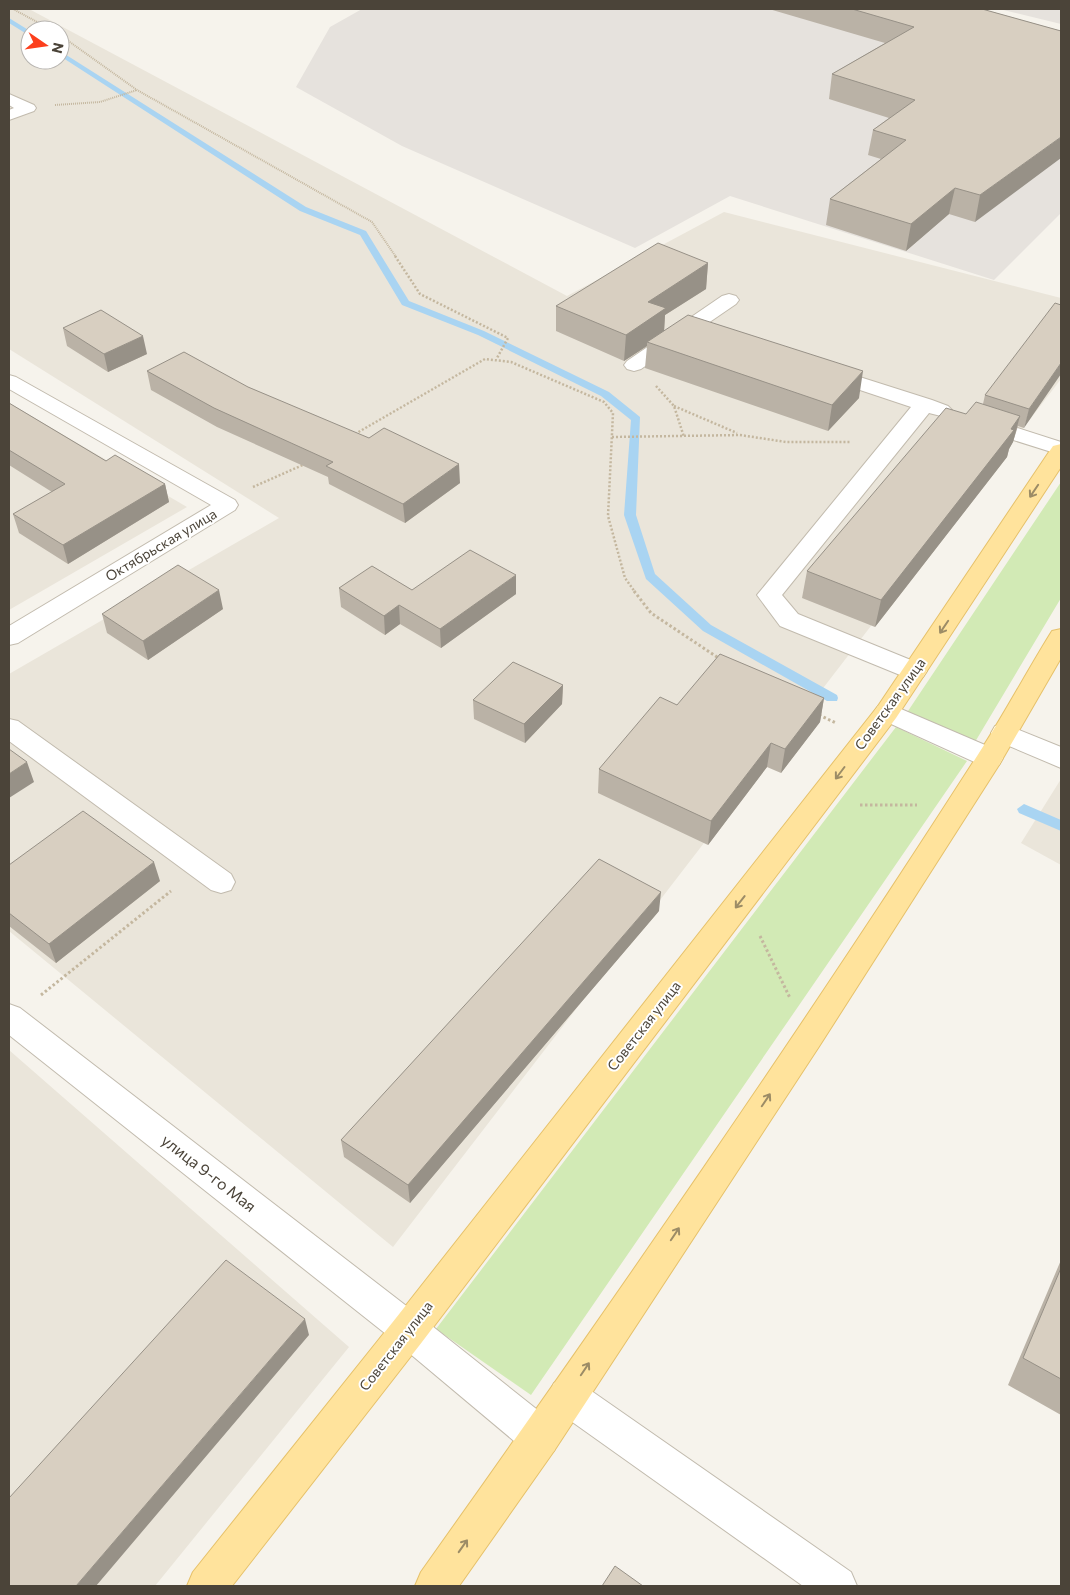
<svg xmlns="http://www.w3.org/2000/svg" width="1070" height="1595" font-family="Commissioner,sans-serif">
	<rect width="100%" height="100%" fill="#f6f3ec"/>
	<path fill="#eae5da" fill-rule="evenodd" d="M9,9H29L567,296L724,212L1061,298V379L393,1247L9,931V674L279,518L9,349ZM30,30H60V60H30Z
		M9,403L187,507L9,610Z
		M1061,779V865L1021,843Z
		M9,1050L349,1347L155,1586H9Z"/>
	<path fill="#e6e2dd" d="M362,9H910L1061,52V213L994,280L730,196L635,248L402,146L296,87L330,27Z
		M999,9H1061V24Z"/>
	<path fill="#d2eab5" d="M1061,482V598L975,742L906,714Z
		M896,727L967,761L531,1395L436,1329Z"/>
	<g fill="none" stroke-linecap="round" stroke-linejoin="round">
		<path fill="#a9d4f2" fill-rule="evenodd" d="M9,18L30,31V36L9,23Z
			M60,51L306,207L366,231L409,301L484,331L609,392L640,417L636,515L655,574L711,625L837,695L838,698L837,701H827L703,631L646,579L624,515L631,420L601,396L478,335L402,305L360,235L300,211L60,56Z
			M1024,804L1061,820V831L1019,813L1017,809Z"/>
		<defs>
			<path id="minor" d="M9,94L34,105L36,108L34,111L9,120V110L14,108L9,105Z
				M729,294L736,296L739,300L736,304L641,369L634,371L627,369L624,365L627,361L722,296Z
				M825,366L932,400L948,406L952,410L948,414L941,416L929,413L782,595L798,614L923,665L927,671L923,677L914,680L905,677L780,626L757,595L911,407L818,376L815,372L818,368Z
				M9,375L16,377L235,500L238,505L235,510L18,643L9,645V626L211,505L9,389Z
				M980,416L1061,442V455L972,427L969,422L972,417Z
				M887,703L999,751L1003,758L999,765L990,768L981,765L878,718L874,712L878,706Z
				M9,719L18,721L231,874L235,882L231,890L221,893L211,890L9,741Z
				M1004,724L1061,747V768L995,740L991,733L995,726Z
				M9,1004L20,1008L422,1318L554,1423L559,1437L554,1451L540,1456L526,1451L396,1342L9,1035Z
				M567,1377L580,1383L851,1572L857,1586H803L554,1409L548,1396L554,1383Z"/>
			<path id="major" d="M1061,444V467L896,718L422,1342L232,1586H187L193,1572L396,1318L878,706L1053,446Z
				M1061,629V658L999,765L820,1045L554,1451L459,1586H415L421,1572C612,1303 801,1031 979,753C1005,713 1027,671 1052,631Z"/>
		</defs>
		<use href="#minor" stroke="#c2bbae" stroke-width="2"/>
		<use href="#major" stroke="#e6c16a" stroke-width="2"/>
		<path stroke="#c4b79f" stroke-width="2" stroke-dasharray="1 1" stroke-linecap="butt" d="M13,9L52,30
			M60,35L137,90L372,222L396,257
			M55,105L100,102L137,90"/>
		<path stroke="#c4b79f" stroke-width="2.5" stroke-dasharray="2 2" stroke-linecap="butt" d="M395,256L420,294L508,338L497,358
			M656,386L674,406L684,437
			M674,406L737,433
			M355,434L485,359L511,362L604,402L613,413L608,516L625,578L635,592
			M612,437L740,435L786,442H850
			M253,487L305,464"/>
		<path stroke="#c4b79f" stroke-width="3" stroke-dasharray="2.5 2.5" stroke-linecap="butt" d="M634,591L651,613L720,659
			M819,715L836,723
			M860,805H917
			M760,936L790,998
			M41,995L171,891"/>
		<use href="#minor" fill="#fff" fill-rule="evenodd"/>
		<use href="#major" fill="#ffe39c" fill-rule="evenodd"/>
	</g>
	<path fill="#bab2a6" d="M769,9H982L1061,31L975,222L949,214L906,251L826,225L830,199L881,159L868,155L873,130L889,118L829,99L832,74L885,43Z
		M708,263L706,289L665,315L664,330L859,398L828,431L645,368L647,346L624,361L556,331V306Z
		M1061,305L1024,428L1018,426L1013,442L1009,449L1007,457L875,627L802,598L807,571L966,414L983,404L985,395Z
		M63,328L147,354L108,372L67,346Z
		M147,371L248,387L460,483L405,523L329,484L328,477L217,427L151,390Z
		M9,403L106,461L165,484L169,502L68,564L19,533L13,514L52,492L9,465Z
		M339,588L412,590L516,594L441,648L400,624L385,635L341,607Z
		M223,609L148,660L107,633L102,614Z
		M563,685L562,704L525,743L474,719L473,700Z
		M824,698L820,722L781,773L767,767L708,845L598,793L599,769L677,705Z
		M9,865L160,881L56,963L9,926Z
		M659,911L410,1203L344,1157L341,1140Z
		M1061,1260V1415L1008,1385Z"/>
	<path fill="#979187" d="M1061,137V158L975,222L980,195Z
		M955,188L949,214L906,251L911,224Z
		M708,263L706,289L665,315L664,333L647,342V346L624,361L626,335L648,302Z
		M143,336L147,354L108,372L104,354Z
		M1061,363V374L1024,428L1029,409Z
		M863,371L859,398L828,431L832,405Z
		M1020,416L1013,442L1009,449L1007,457L875,627L881,600Z
		M459,464L460,483L405,523L403,504Z
		M165,484L169,502L68,564L63,545Z
		M516,575V594L441,648L440,629Z
		M219,590L223,609L148,660L143,641Z
		M399,605L400,624L385,635L384,616Z
		M563,685L562,704L525,743L524,724Z
		M824,698L820,722L781,773L785,749Z
		M771,743L767,767L708,845L711,821Z
		M27,762L34,782L9,798V774Z
		M154,862L160,881L56,963L49,944Z
		M661,892L659,911L410,1203L408,1185Z
		M305,1319L309,1335L96,1586H76Z"/>
	<path fill="#d8cfc1" stroke="#979187" d="M852,9H982L1061,31V137L980,195L955,188L911,224L830,199L906,140L873,130L915,100L832,74L914,27Z
		M658,243L708,263L648,302L666,308L626,335L556,306Z
		M1055,303L1061,305V363L1029,409L985,395Z
		M101,310L143,336L104,354L63,328Z
		M688,315L863,371L832,405L647,342Z
		M184,352L248,387L369,438L384,428L459,464L403,504L326,466L333,462L214,408L147,371Z
		M976,402L1020,416L1011,429L1014,430L881,600L807,571L946,408L966,414Z
		M9,403L106,461L115,455L165,484L63,545L13,514L65,484L9,450Z
		M470,550L516,575L440,629L399,605L384,616L339,588L372,566L412,590Z
		M178,565L219,590L143,641L102,614Z
		M720,654L824,698L785,749L771,743L711,821L599,769L660,697L677,705Z
		M513,662L563,685L524,724L473,700Z
		M9,749L27,762L9,774Z
		M83,811L154,862L49,944L9,913V865Z
		M599,859L661,892L408,1185L341,1140Z
		M226,1260L305,1319L76,1586H9V1498Z
		M1061,1268V1379L1023,1358Z
		M615,1566L643,1586H602Z"/>
	<defs><path id="oneway-shaft" d="M-6 0H5M1.5-3L5.5 0L1.5 3" fill="none" stroke-width="1.6" stroke-linecap="round" stroke-linejoin="round" transform="scale(1.25)"/></defs>
	<g stroke="#9c8c66">
		<use href="#oneway-shaft" transform="translate(1034 491) rotate(124)"/>
		<use href="#oneway-shaft" transform="translate(944 627) rotate(124)"/>
		<use href="#oneway-shaft" transform="translate(840 773) rotate(127)"/>
		<use href="#oneway-shaft" transform="translate(740 902) rotate(128)"/>
		<use href="#oneway-shaft" transform="translate(766 1100) rotate(-56)"/>
		<use href="#oneway-shaft" transform="translate(675 1234) rotate(-56)"/>
		<use href="#oneway-shaft" transform="translate(585 1369) rotate(-56)"/>
		<use href="#oneway-shaft" transform="translate(463 1546) rotate(-55)"/>
	</g>
	<g text-anchor="middle" stroke-width="4" stroke-linejoin="round" paint-order="stroke">
		<g font-size="14" fill="#4b4439" stroke="#fff">
			<text transform="translate(161 545) rotate(-31)" y="5">Октябрьская улица</text>
			<text transform="translate(890 704) rotate(-54)" y="5">Советская улица</text>
			<text transform="translate(644 1026) rotate(-52)" y="5">Советская улица</text>
			<text transform="translate(396 1346) rotate(-52)" y="5">Советская улица</text>
		</g>
		<g font-size="16" fill="#4b4439" stroke="#fff">
			<text transform="translate(209 1173) rotate(38)" y="6">улица 9-го Мая</text>
		</g>
	</g>
	<rect width="1070" height="1595" fill="none" stroke="#4b4439" stroke-width="20"/>
	<g transform="translate(45 45) rotate(103)"><circle r="24" fill="#ffffff" stroke="#b7b4b0"/>
	<path d="M0-4L9 19L0 12L-9 19Z" fill="#fc3f1d"/>
	<text y="-8" font-size="14" font-weight="bold" text-anchor="middle" fill="#4b4439">N</text>
	</g>
</svg>
